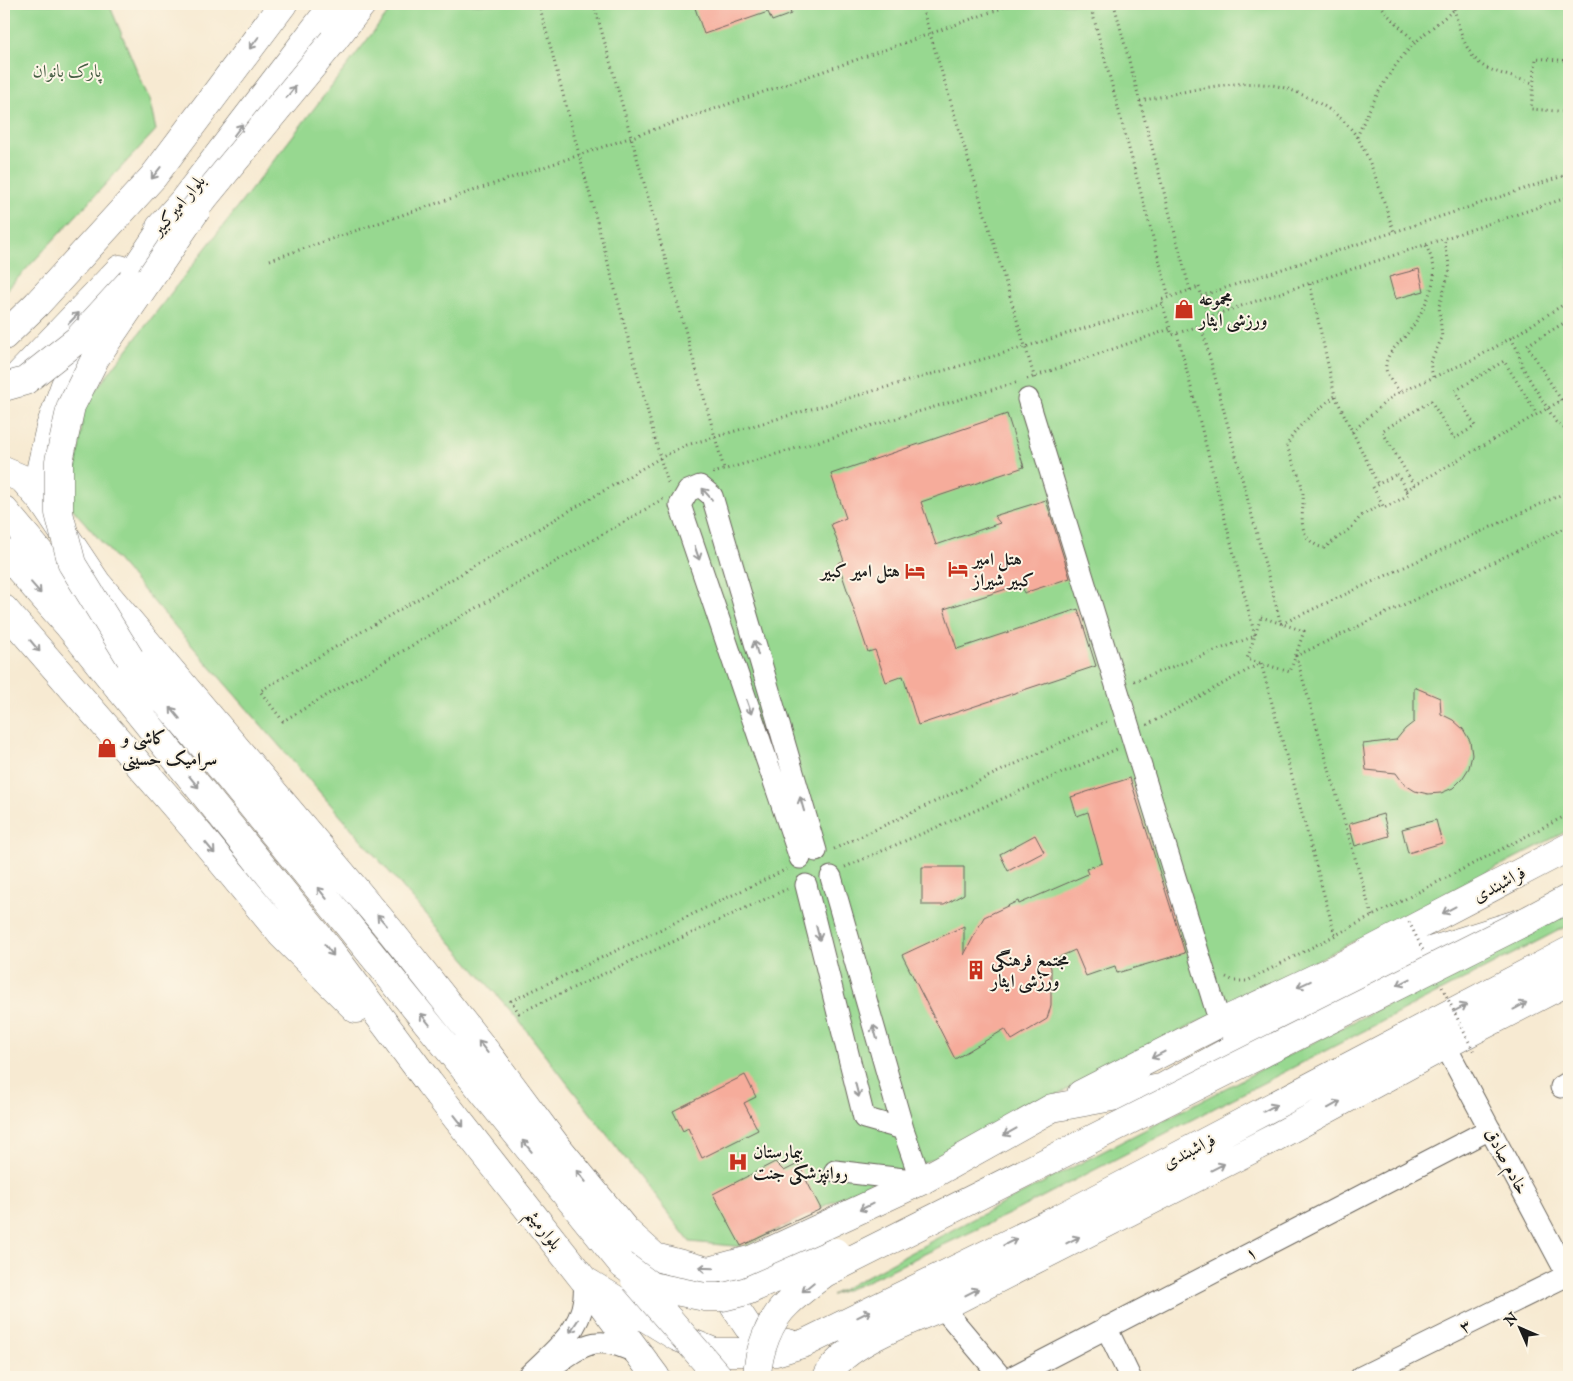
<svg xmlns="http://www.w3.org/2000/svg" width="1573" height="1381" font-family="'IM FELL English',Amiri,serif">
	<rect width="100%" height="100%" fill="#fcf5e5"/>
	<filter id="ink" filterUnits="userSpaceOnUse"><feTurbulence type="fractalNoise" baseFrequency=".02" numOctaves="2"/><feDisplacementMap in="SourceGraphic" scale="10" xChannelSelector="R" yChannelSelector="G"/><feConvolveMatrix kernelMatrix="1 2 1 2 8 2 1 2 1" color-interpolation-filters="sRGB"/></filter>
	<filter id="wash" filterUnits="userSpaceOnUse"><feTurbulence type="fractalNoise" baseFrequency=".0096" numOctaves="4" result="noise"/><feDisplacementMap in="SourceGraphic" scale="20" xChannelSelector="R" yChannelSelector="G"/><feGaussianBlur stdDeviation="1.12" result="paint"/><feColorMatrix in="noise" values="0 0 0 0 0 0 0 0 0 0 0 0 0 0 0 0 0 1.4 0 .05"/><feComposite in="paint" operator="in"/></filter>
	<g filter="url(#wash)">
		<rect width="100%" height="100%" fill="#f7ead2"/>
		<path fill="#97d890" stroke="#5a7a56" d="M4,4H109L149,99L156,130L4,293Z
			M395,4H1569V830L933,1159L871,1182L744,1247L690,1242L516,1017L71,507L85,404Z
			M1569,910V925L1011,1213L859,1285L832,1295L967,1222Z"/>
		<g id="blocks">
			<path fill="#f6ac9b" d="M707,4H788L791,14L772,21L768,12L704,34L695,8Z
				M1419,269L1424,291L1395,299L1389,277Z
				M1007,414L1024,467L921,502L936,545L1000,523L994,516L1046,500L1070,578L1024,593L1022,584L944,609L957,649L1078,609L1096,666L918,725L903,676L886,682L875,650L868,652L838,563L844,561L831,524L846,518L831,474Z
				M1414,687L1440,698L1441,714L1453,720L1463,729L1470,741L1472,755L1469,768L1462,779L1453,788L1441,793L1428,794L1415,791L1404,784L1396,773L1366,770L1363,744L1396,740L1405,729L1414,722Z
				M1130,778L1185,953L1117,973L1115,966L1086,976L1075,950L1048,962L1051,968V1005L1047,1019L1012,1040L1005,1029L955,1059L902,955L964,926V955L984,917L1018,901L1019,904L1088,874L1086,869L1102,863L1088,812L1077,816L1071,797Z
				M1383,814L1389,836L1355,846L1349,824Z
				M1436,820L1442,843L1408,853L1402,829Z
				M1035,835L1044,852L1008,871L1000,854Z
				M922,867H964V894L944,905H922Z
				M745,1075L756,1097L744,1103L758,1130L702,1158L688,1128L683,1131L673,1111Z
				M775,1162L784,1171L798,1164L821,1209L741,1246L713,1194Z"/>
		</g>
	</g>
	<g filter="url(#ink)">
		<use href="#blocks" fill-opacity="0" stroke="#69645c" stroke-width="1"/>
		<g fill="none" stroke-linecap="round" stroke-linejoin="round">
			<defs>
				<path id="minor" d="M1028,399L1220,1023L1232,1031
					M800,858L680,505L688,491L700,486L712,496L816,851
					M831,877L903,1129L921,1181L835,1171
					M806,885L864,1118L903,1129
					M1445,1045L1569,1278
					M1561,1087L1569,1082
					M942,1307L1001,1377
					M1106,1327L1130,1377
					M547,1370C583,1346 595,1331 638,1354
					M527,1377C557,1347 589,1327 584,1280
					M1012,1377L1490,1129
					M1361,1377L1568,1275"/>
				<path id="major" d="M333,41L362,4
					M172,214L82,349L65,385L50,427L41,467L42,501L97,583L388,928L488,1054L555,1144L626,1231L655,1257L708,1271L753,1259L921,1181L1052,1108L1166,1087
					M160,227L183,201L334,4
					M4,336L37,304L153,177L283,4
					M19,375L120,269
					M4,471L23,479L42,501
					M4,510L204,747L623,1265
					M4,552L68,625L329,949L429,1083L584,1280L656,1377
					M4,609L193,827L282,935L356,1009
					M1081,1094L1220,1023L1345,964L1569,847
					M1149,1095L1336,992L1417,955L1526,921L1569,898
					M742,1274L736,1281L734,1306L748,1327L768,1342L788,1343
					M584,1280L677,1337L714,1352H775L805,1343L1060,1218L1569,951
					M827,1377C841,1345 910,1320 942,1307L1276,1137L1455,1040L1569,981"/>
			</defs>
			<use href="#minor" stroke="#69645c" stroke-width="23"/>
			<use href="#major" stroke="#69645c" stroke-width="29"/>
			<path stroke="#69645c" stroke-width="3" stroke-dasharray="1 4" stroke-linecap="butt" d="M539,4L660,458L669,486
				M594,4L724,469
				M921,4L1035,379
				M1090,4L1169,297
				M1114,4L1190,290
				M1380,4L1387,14L1416,43
				M1454,9C1460,30 1465,55 1485,67C1496,73 1520,79 1533,83
				M1569,61L1536,58L1531,109L1569,112
				M1140,101C1182,93 1228,79 1271,85C1288,87 1303,95 1317,102C1333,111 1347,122 1357,137C1373,163 1384,203 1394,232
				M1357,137C1370,106 1386,75 1408,50C1424,33 1443,19 1461,4
				M270,260C518,175 767,93 1013,4
				M1310,284L1335,396L1378,484
				M1199,287L1210,322L1172,335L1161,300Z
				M1201,296L1569,174
				M1208,317L1569,197
				M1201,325L1281,624L1569,491
				M1511,338L1518,351L1522,366L1531,382L1556,422L1569,432
				M1433,377L1430,363L1442,338L1439,306L1450,269L1444,239
				M1027,379L1170,329
				M1400,392C1395,385 1387,377 1386,369C1384,354 1400,343 1407,334C1419,320 1437,285 1434,267C1432,259 1429,252 1426,245
				M1335,396C1319,410 1295,425 1287,446C1292,462 1302,478 1303,495C1304,506 1300,520 1304,531C1307,540 1315,546 1324,548L1351,528L1361,516L1382,504
				M1561,400L1527,345L1569,320
				M1352,432L1392,396L1476,358L1511,338L1569,301
				M713,473L1018,382
				M1397,474L1409,495L1384,508L1373,487Z
				M1414,485L1382,431L1431,401L1454,439L1475,426L1455,391L1504,361L1537,414
				M1406,490L1569,396
				M663,499L283,721L260,691L660,458L687,445L1025,347L1162,304
				M1261,617L1304,631L1290,672L1247,659Z
				M1134,681L1255,636L1177,333
				M1147,725L1261,663L1335,935
				M834,849L1109,720
				M845,867L1117,749
				M787,869L511,1001L519,1013L787,889
				M1372,916L1296,656L1569,526
				M1226,977L1234,981H1247L1569,814"/>
			<use href="#minor" stroke="#fff" stroke-width="21"/>
			<use href="#major" stroke="#fff" stroke-width="28"/>
			<defs>
				<path id="major-bridge" d="M185,221L333,41
					M4,387L25,381L77,340L131,281
					M130,658L72,564L59,513V461L71,406L96,357L197,209
					M623,1265L651,1286L705,1297H723L747,1291L835,1252
					M635,1280L719,1377
					M757,1377C758,1352 769,1320 788,1303C799,1292 812,1283 825,1273L1526,921"/>
			</defs>
			<use href="#major-bridge" stroke="#69645c" stroke-width="29" stroke-linecap="butt"/>
			<path stroke="#69645c" stroke-width="3" stroke-dasharray="1 4" stroke-linecap="butt" d="M1409,922L1423,950
				M1442,987L1474,1052"/>
			<use href="#major-bridge" stroke="#fff" stroke-width="28"/>
		</g>
		<defs><path id="oneway-shaft" d="M-6 0H5M1.5-3L5.5 0L1.5 3" fill="none" stroke-width="1.6" stroke-linecap="round" stroke-linejoin="round" transform="scale(1.25)"/></defs>
		<g stroke="#999">
			<use href="#oneway-shaft" transform="translate(254 43) rotate(127)"/>
			<use href="#oneway-shaft" transform="translate(291 92) rotate(-51)"/>
			<use href="#oneway-shaft" transform="translate(238 130) rotate(-53)"/>
			<use href="#oneway-shaft" transform="translate(156 173) rotate(128)"/>
			<use href="#oneway-shaft" transform="translate(74 318) rotate(-46)"/>
			<use href="#oneway-shaft" transform="translate(707 494) rotate(-131)"/>
			<use href="#oneway-shaft" transform="translate(697 553) rotate(71)"/>
			<use href="#oneway-shaft" transform="translate(36 588) rotate(49)"/>
			<use href="#oneway-shaft" transform="translate(35 646) rotate(50)"/>
			<use href="#oneway-shaft" transform="translate(756 648) rotate(-106)"/>
			<use href="#oneway-shaft" transform="translate(749 707) rotate(71)"/>
			<use href="#oneway-shaft" transform="translate(175 713) rotate(-130)"/>
			<use href="#oneway-shaft" transform="translate(194 782) rotate(51)"/>
			<use href="#oneway-shaft" transform="translate(802 804) rotate(-106)"/>
			<use href="#oneway-shaft" transform="translate(210 848) rotate(50)"/>
			<use href="#oneway-shaft" transform="translate(322 893) rotate(-129)"/>
			<use href="#oneway-shaft" transform="translate(1449 910) rotate(152)"/>
			<use href="#oneway-shaft" transform="translate(382 920) rotate(-131)"/>
			<use href="#oneway-shaft" transform="translate(818 933) rotate(76)"/>
			<use href="#oneway-shaft" transform="translate(329 950) rotate(52)"/>
			<use href="#oneway-shaft" transform="translate(1404 982) rotate(153)"/>
			<use href="#oneway-shaft" transform="translate(1304 984) rotate(155)"/>
			<use href="#oneway-shaft" transform="translate(1520 1006) rotate(-28)"/>
			<use href="#oneway-shaft" transform="translate(1460 1008) rotate(-28)"/>
			<use href="#oneway-shaft" transform="translate(425 1019) rotate(-129)"/>
			<use href="#oneway-shaft" transform="translate(875 1032) rotate(-106)"/>
			<use href="#oneway-shaft" transform="translate(483 1047) rotate(-128)"/>
			<use href="#oneway-shaft" transform="translate(1158 1055) rotate(153)"/>
			<use href="#oneway-shaft" transform="translate(857 1090) rotate(76)"/>
			<use href="#oneway-shaft" transform="translate(1334 1105) rotate(-29)"/>
			<use href="#oneway-shaft" transform="translate(1270 1108) rotate(-28)"/>
			<use href="#oneway-shaft" transform="translate(459 1121) rotate(52)"/>
			<use href="#oneway-shaft" transform="translate(1010 1132) rotate(151)"/>
			<use href="#oneway-shaft" transform="translate(527 1146) rotate(-129)"/>
			<use href="#oneway-shaft" transform="translate(1218 1167) rotate(-27)"/>
			<use href="#oneway-shaft" transform="translate(581 1176) rotate(-129)"/>
			<use href="#oneway-shaft" transform="translate(866 1207) rotate(154)"/>
			<use href="#oneway-shaft" transform="translate(1073 1240) rotate(-27)"/>
			<use href="#oneway-shaft" transform="translate(1010 1242) rotate(-26)"/>
			<use href="#oneway-shaft" transform="translate(706 1268) rotate(-178)"/>
			<use href="#oneway-shaft" transform="translate(808 1287) rotate(141)"/>
			<use href="#oneway-shaft" transform="translate(972 1292) rotate(-27)"/>
			<use href="#oneway-shaft" transform="translate(864 1314) rotate(-26)"/>
			<use href="#oneway-shaft" transform="translate(574 1326) rotate(123)"/>
		</g>
	</g>
	<defs>
		<symbol id="shop-bare" viewBox="-9 -9 18 18"><path d="M-5-2.5h2.3a2.7 3.5 0 0 1 5.4 0H5L5.5 6h-11ZM-1.5-2.5h3a1.5 2.3 0 0 0-3 0Z" fill="#c8321e" stroke="#fcf5e5" stroke-width="2.5" paint-order="stroke"/></symbol>
		<symbol id="hotel-bare" viewBox="-9 -9 18 18"><path d="M-6-4.5h1.5V1H6V5H4.5V3h-9V5H-6ZM-4 0a1.8 1.8 0 1 1 3.6 0ZM.5 0V-2.5h3Q6-2.5 6 0Z" fill="#c8321e" stroke="#fcf5e5" stroke-width="2.5" paint-order="stroke"/></symbol>
		<symbol id="building-bare" viewBox="-9 -9 18 18"><path d="M-4-6H4V6H1V3H-1V6H-4ZM-2.5-4.3h1.7v1.8h-1.7ZM.8-4.3h1.7v1.8H.8ZM-2.5-1h1.7V.8h-1.7ZM.8-1h1.7V.8H.8Z" fill="#c8321e" stroke="#fcf5e5" stroke-width="2.5" paint-order="stroke"/></symbol>
		<symbol id="hospital-bare" viewBox="-9 -9 18 18"><path d="M-5-5h3v3.5h4V-5h3V5h-3V1.5h-4V5h-3Z" fill="#c8321e" stroke="#fcf5e5" stroke-width="2.5" paint-order="stroke"/></symbol>
	</defs>
	<g fill-rule="evenodd">
		<use href="#shop-bare" x="1170" y="295" width="28" height="28"/>
		<use href="#hotel-bare" x="944" y="555" width="28" height="28"/>
		<use href="#hotel-bare" x="901" y="557" width="28" height="28"/>
		<use href="#shop-bare" x="93" y="734" width="28" height="28"/>
		<use href="#building-bare" x="962" y="956" width="28" height="28"/>
		<use href="#hospital-bare" x="724" y="1148" width="28" height="28"/>
	</g>
	<g text-anchor="middle" stroke-width="4" stroke-linejoin="round" paint-order="stroke">
		<g font-size="18" fill="#475e45" stroke="#fcf5e5">
			<text x="67" y="77">پارک بانوان</text>
		</g>
		<g font-size="18" fill="#1c1c1c" stroke="#fcf5e5">
			<text transform="translate(178 205) rotate(-50)" y="6">بلوار امیرکبیر</text>
			<text transform="translate(1499 884) rotate(-28)" y="6">فراشبندی</text>
			<text transform="translate(1189 1151) rotate(-27)" y="6">فراشبندی</text>
			<text transform="translate(1507 1161) rotate(62)" y="6">خادم صادق</text>
			<text transform="translate(544 1229) rotate(52)" y="6">بلوارمیثم</text>
			<text transform="translate(1251 1253) rotate(-27)" y="6">۱</text>
			<text transform="translate(1465 1326) rotate(-26)" y="6">۳</text>
		</g>
		<g font-size="18" font-weight="bold" fill="#1c1c1c" stroke="#fcf5e5" text-anchor="start">
			<text x="1199" y="305">مجموعه<tspan x="1199" dy="21">ورزشی ایثار</tspan></text>
			<text x="973" y="565">هتل امیر<tspan x="973" dy="21">کبیر شیراز</tspan></text>
			<text x="900" y="577" text-anchor="end">هتل امیر کبیر</text>
			<text x="122" y="744">کاشی و<tspan x="122" dy="21">سرامیک حسینی</tspan></text>
			<text x="991" y="966">مجتمع فرهنگی<tspan x="991" dy="21">ورزشی ایثار</tspan></text>
			<text x="753" y="1158">بیمارستان<tspan x="753" dy="21">روانپزشکی جنت</tspan></text>
		</g>
	</g>
	<rect width="1573" height="1381" fill="none" stroke="#fcf5e5" stroke-width="20"/>
	<g transform="translate(1520 1328) rotate(315)" stroke="#fcf5e5" stroke-width="4" paint-order="stroke">
	<path d="M0-4L9 19L0 12L-9 19Z" fill="#1c1c1c"/>
	<text y="-8" font-size="14" font-weight="bold" text-anchor="middle" fill="#1c1c1c">N</text>
	</g>
</svg>
